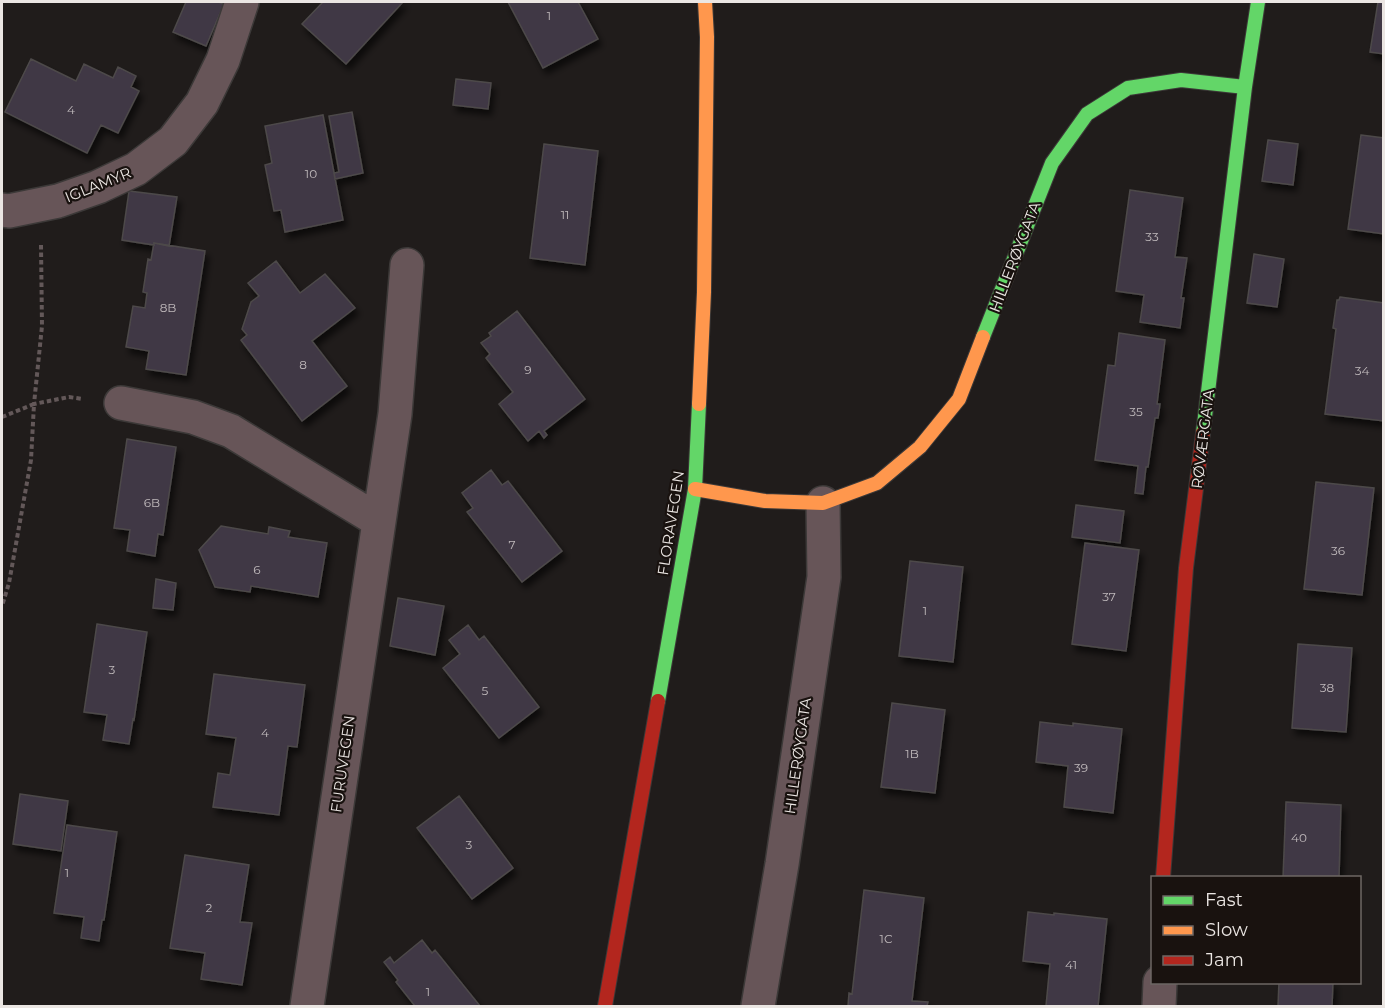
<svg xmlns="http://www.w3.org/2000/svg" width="1385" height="1008" font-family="Montserrat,sans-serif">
	<defs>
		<filter id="shadow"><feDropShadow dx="3.5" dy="6" stdDeviation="3" flood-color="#0009"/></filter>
	</defs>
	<rect width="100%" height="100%" fill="#201c1b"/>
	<path fill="#403745" stroke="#4d4a4a" stroke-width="1.5" filter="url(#shadow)" d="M186,2H218L224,4L206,46L173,32Z
		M323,2H403L346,64L302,24Z
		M508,2H578L598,39L543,68Z
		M1378,2H1384V54L1370,52Z
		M31,59L76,81L84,64L113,78L118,67L136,76L131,87L139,91L118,133L101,125L87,153L5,112Z
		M456,79L491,83L488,109L453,105Z
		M352,112L363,173L335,179L334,173L339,172L329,116Z
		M323,115L343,220L285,232L281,210L274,211L265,165L272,163L265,126Z
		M1361,135L1384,138V234L1348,229Z
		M1268,140L1298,144L1293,185L1262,181Z
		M544,144L598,151L585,265L530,258Z
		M1130,190L1183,198L1175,257L1187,258L1181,298H1184L1180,328L1140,322L1144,295L1116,291Z
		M129,191L177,197L169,246L154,243V245L122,240Z
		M154,243L205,251L186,375L146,369L149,351L126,347L133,306L145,308L147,293L143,292L148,259L151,260Z
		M1254,254L1284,259L1277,307L1247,303Z
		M276,261L300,293L325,274L355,308L312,341L347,386L302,421L241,340L247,335L242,329L251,302L259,296L248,283Z
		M1340,297L1384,303V421L1325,414L1336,329L1333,328L1337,300H1339Z
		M517,311L585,399L544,431L547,435L544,438L539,431L528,441L499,404L513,392L486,358L490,354L481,343L491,336L489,333Z
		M1119,333L1165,340L1157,404H1160L1158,418H1155L1148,467H1146L1143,494L1135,493L1138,466L1095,460L1108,365L1115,366Z
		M127,439L176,447L163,535L158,534L155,556L127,551L130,530L114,528Z
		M491,470L502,485L508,481L562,551L522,582L467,512L473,508L462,493Z
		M1316,482L1374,488L1362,595L1304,589Z
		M1076,505L1124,511L1120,543L1072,537Z
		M221,526L268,534L269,527L290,531L288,537L327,543L318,597L251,586L250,592L215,587L199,550Z
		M1085,543L1139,550L1126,651L1072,644Z
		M910,561L963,567L953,662L899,656Z
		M156,579L176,583L173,610L153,608Z
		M398,598L444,606L435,655L390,646Z
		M97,624L147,632L134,720L133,719L129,744L103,740L107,715L84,712Z
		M468,625L479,640L484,636L539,707L499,738L443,668L460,654L449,640Z
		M1298,644L1352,648L1346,732L1292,728Z
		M214,674L305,685L297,747L288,746L279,815L213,807L218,773L230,775L236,738L206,734Z
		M892,703L945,710L935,793L881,787Z
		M1040,722L1073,726V723L1122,729L1113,813L1064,807L1068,766L1036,762Z
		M20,794L68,801L61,851L13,844Z
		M459,796L513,868L472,899L417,828Z
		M1286,802L1341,805L1339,878H1283Z
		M67,825L117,832L104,920H102L99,941L81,938L84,917L54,913Z
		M185,855L249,865L240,922L252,923L242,985L201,979L205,953L170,948Z
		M864,890L924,898L912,1001L928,1002L927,1006H848L849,993L852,994Z
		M1028,912L1054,915V913L1107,919L1098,1006H1046L1050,964L1023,961Z
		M422,940L432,953L435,950L480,1006H415L396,982L398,980L384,962L390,957L394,963Z
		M1279,982H1333L1332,1006H1278Z"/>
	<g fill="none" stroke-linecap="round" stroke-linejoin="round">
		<defs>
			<path id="street" d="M2,210L9,211L58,201L98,187L136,169L173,141L202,103L223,60L242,2
				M121,403L193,417L231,431L379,521
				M307,1006L395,414L407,265
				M758,1006L782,864L824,577L823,503
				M1159,1006L1160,982"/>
			<path id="fast" d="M983,337L1052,163L1087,114L1128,88L1181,80L1245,87
				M1203,433L1245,87L1258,2
				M658,701L695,489L699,404"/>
			<path id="slow" d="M699,404L704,292L707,37L705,2
				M695,489L765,501L823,503L877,483L920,447L959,399L983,337"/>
			<path id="jam" d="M1163,878L1186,568L1203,433
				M605,1006L658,701"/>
		</defs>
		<use href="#street" stroke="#3c3938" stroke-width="36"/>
		<use href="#fast" stroke="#3c3938" stroke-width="16"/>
		<use href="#slow" stroke="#3c3938" stroke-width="16"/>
		<use href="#jam" stroke="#3c3938" stroke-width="16"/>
		<path stroke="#635859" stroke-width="4" stroke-dasharray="4.5 3" stroke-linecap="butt" d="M41,245L42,326L34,404L69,397L83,399
			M2,417L34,404L31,460L9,583L2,606"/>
		<use href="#street" stroke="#675558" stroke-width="33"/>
		<use href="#fast" stroke="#63d668" stroke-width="14"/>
		<use href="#slow" stroke="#ff974d" stroke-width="14"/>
		<use href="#jam" stroke="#b3261e" stroke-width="14"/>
	</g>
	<g text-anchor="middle" stroke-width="4.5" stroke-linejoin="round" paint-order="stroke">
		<g font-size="12" fill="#c0babc">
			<text x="549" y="20">1</text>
			<text x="71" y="114">4</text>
			<text x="311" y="178">10</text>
			<text x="565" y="219">11</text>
			<text x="1152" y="241">33</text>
			<text x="168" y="312">8B</text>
			<text x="303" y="369">8</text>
			<text x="528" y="374">9</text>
			<text x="1362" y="375">34</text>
			<text x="1136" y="416">35</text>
			<text x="152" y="507">6B</text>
			<text x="512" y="549">7</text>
			<text x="1338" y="555">36</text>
			<text x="257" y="574">6</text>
			<text x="1109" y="601">37</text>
			<text x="925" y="615">1</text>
			<text x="112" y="674">3</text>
			<text x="1327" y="692">38</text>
			<text x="485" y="695">5</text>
			<text x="265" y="737">4</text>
			<text x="912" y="758">1B</text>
			<text x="1081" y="772">39</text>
			<text x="1299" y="842">40</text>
			<text x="469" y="849">3</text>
			<text x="67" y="877">1</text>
			<text x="209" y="912">2</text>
			<text x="886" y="943">1C</text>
			<text x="1071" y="969">41</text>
			<text x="428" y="996">1</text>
		</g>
		<g font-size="15" fill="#ebe6e3" stroke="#19120f">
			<text transform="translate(98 185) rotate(-22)" y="5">IGLAMYR</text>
			<text transform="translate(1015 257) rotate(-69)" y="5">HILLERØYGATA</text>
			<text transform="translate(1203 439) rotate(-83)" y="5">RØVÆRGATA</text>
			<text transform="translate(671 523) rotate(-81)" y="5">FLORAVEGEN</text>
			<text transform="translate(798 756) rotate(-82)" y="5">HILLERØYGATA</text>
			<text transform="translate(343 764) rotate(-82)" y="5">FURUVEGEN</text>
		</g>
	</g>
	<rect width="1385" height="1008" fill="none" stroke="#ebe6e3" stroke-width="6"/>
	<rect x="1151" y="876" width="210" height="108" fill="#19120f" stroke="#6d6764" stroke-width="1.5"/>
	<rect x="1163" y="896" width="30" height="9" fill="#63d668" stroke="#6d6764" stroke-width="1.5"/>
	<text x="1205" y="906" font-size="18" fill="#ebe6e3">Fast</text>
	<rect x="1163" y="926" width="30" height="9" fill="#ff974d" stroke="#6d6764" stroke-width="1.5"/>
	<text x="1205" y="936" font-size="18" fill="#ebe6e3">Slow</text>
	<rect x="1163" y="956" width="30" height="9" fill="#b3261e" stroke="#6d6764" stroke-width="1.5"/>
	<text x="1205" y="966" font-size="18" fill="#ebe6e3">Jam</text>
</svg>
